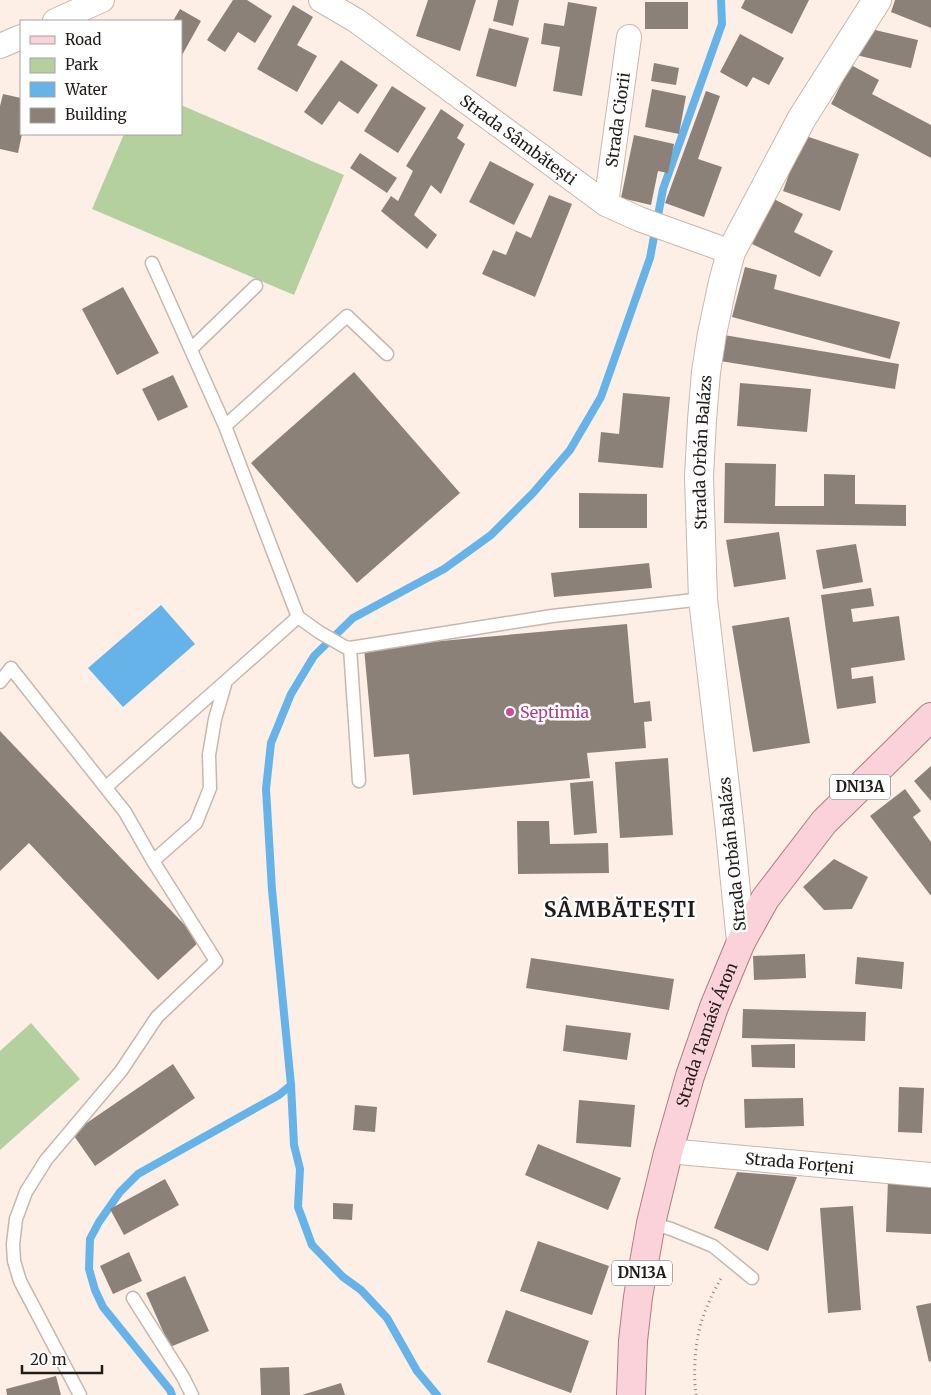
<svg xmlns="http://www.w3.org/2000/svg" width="931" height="1395" font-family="Merriweather,serif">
	<rect width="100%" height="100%" fill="#fdefe6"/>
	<path fill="#b4d09f" d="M181,105L344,175L294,295L92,209L124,134H181Z
		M31,1023L80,1079L0,1150V1051Z"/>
	<path fill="#65b3e9" d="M161,605L195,644L123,707L88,668Z"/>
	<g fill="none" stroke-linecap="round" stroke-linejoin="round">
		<path stroke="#65b3e9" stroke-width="8" d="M172,1395L170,1390L103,1307L95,1290L89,1269L90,1239L99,1222L120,1192L138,1174L279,1095L291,1085
			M437,1395L417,1371L387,1318L361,1290L343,1277L312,1245L298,1207L300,1169L294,1145L291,1085L272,890L266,789L271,743L291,694L314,656L353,618L444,569L491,535L533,493L570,450L601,397L650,258L663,189L722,24L721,0"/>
	</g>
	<path fill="#8c8178" d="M233,0H247L272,16L255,43L238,32L225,52L207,40Z
		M428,0H476L460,51L416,36Z
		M498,0H519L513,26L493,21Z
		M745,0H809L792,34L741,8Z
		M895,0H931V28L891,12Z
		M568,2L597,7L582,96L553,91L560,47L541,44L544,23L564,26Z
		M645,2H688V29H645Z
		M293,5L313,17L297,45L317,56L297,92L257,69Z
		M180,9L201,21L181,57V21H173Z
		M862,27L918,40L911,68L856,55Z
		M489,28L529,38L516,87L476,76Z
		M740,34L784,58L769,85L753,77L747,87L720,72Z
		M341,60L378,85L358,114L339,101L322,125L304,112Z
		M654,63L679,68L676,85L651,81Z
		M851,65L879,80L872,94L931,125V158L831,104Z
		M392,86L426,108L398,153L364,131Z
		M652,89L686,96L679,134L645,127Z
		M706,91L720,96L698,159L722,167L704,217L665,203Z
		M3,94L21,98L22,134L18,153L0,149V106Z
		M441,109L464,125L457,138L465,144L441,194L431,185L414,215L437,235L427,249L381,211L391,196L398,201L413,171L406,166Z
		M634,135L674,144L668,173L658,171L651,205L621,198Z
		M803,135L859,154L840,211L783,191Z
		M360,153L397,178L387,193L350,168Z
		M490,161L534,184L514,225L469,202Z
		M549,195L572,204L535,297L482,274L493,250L506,255L516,231L531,238Z
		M774,199L803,214L794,232L833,251L820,277L752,244Z
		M745,267L777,275L774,289L900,322L890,359L732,317Z
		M123,287L159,353L117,375L82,309Z
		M724,335L899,364L895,389L720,361Z
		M354,372L460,493L357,583L251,463Z
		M173,375L188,407L158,421L142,389Z
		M740,383L811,389L807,432L737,426Z
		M623,393L670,397L663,468L598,462L601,432L619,434Z
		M725,463L776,464L775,506H824V474L855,475V504L906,505V526L724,523Z
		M579,493L647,494V528H579Z
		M779,532L786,579L734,587L726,540Z
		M856,544L863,582L823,589L816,550Z
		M649,563L652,588L554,597L551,573Z
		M871,588L874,606L851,609L853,622L899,616L905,660L851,668L852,679L873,676L876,703L837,709L821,595Z
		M789,617L810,743L753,752L732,626Z
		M627,624L634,703L650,701L652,721L644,722L646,748L587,753L590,778L413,795L409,754L374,757L364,648Z
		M0,731L200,941L158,980L29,843L0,871Z
		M668,758L673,835L620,838L615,762Z
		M931,766V801L914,781Z
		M593,781L597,833L574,835L570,783Z
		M905,789L921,811L913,817L931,842V896L870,816Z
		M517,821H549L550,844L608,843L609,873L518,874Z
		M834,859L868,877L852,909L824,910L803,887Z
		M805,954L806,978L754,980L753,956Z
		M857,957L904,962L902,989L855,984Z
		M531,958L674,979L669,1010L526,988Z
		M743,1009L866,1012L865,1041L742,1038Z
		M566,1025L631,1033L627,1060L563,1051Z
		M795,1044V1068L752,1067L751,1045Z
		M173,1064L195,1098L95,1166L72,1133Z
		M899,1087L924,1088L922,1133L898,1132Z
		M803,1098L804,1126L745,1128L744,1099Z
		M579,1100L635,1105L631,1147L576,1143Z
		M355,1105L377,1107L375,1132L353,1130Z
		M538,1144L621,1178L608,1210L525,1175Z
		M737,1172L797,1177L768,1251L714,1228Z
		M165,1179L179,1205L124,1235L110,1209Z
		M888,1180L931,1182V1234L886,1232Z
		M333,1203L353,1204L352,1220L333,1219Z
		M853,1206L861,1310L828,1313L820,1208Z
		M538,1241L609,1266L592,1315L520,1291Z
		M129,1252L142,1281L113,1294L100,1266Z
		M185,1276L209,1331L170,1347L146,1293Z
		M931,1303V1361L929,1362L916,1306Z
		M506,1310L589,1341L571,1393L487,1362Z
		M289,1367L290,1395H261L260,1368Z
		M56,1376L61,1395H7L6,1389Z
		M341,1383L345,1395H302Z"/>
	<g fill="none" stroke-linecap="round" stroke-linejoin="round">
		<defs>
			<path id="service" d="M152,263L225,426L298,617L319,632L345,647L350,648L552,616L703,599
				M191,349L256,286
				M225,426L347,316L387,354
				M350,648L359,781
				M0,682L11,668L125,812L153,861
				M106,787L226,681
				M651,1223L671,1229L713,1246L752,1278
				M133,1298L183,1377L192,1395
				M80,1395L20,1281L14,1261L13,1244L16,1219L26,1192L46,1160L121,1071L157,1017L216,961L153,861L196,823L210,788L209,755L215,719L226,681L298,617"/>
			<g id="minor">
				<path id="s1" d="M321,0L357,21L606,204L639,219L731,252"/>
				<path d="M55,21L102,0"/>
				<path d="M0,46L21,37"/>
				<path id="s2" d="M606,204L629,37"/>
				<path id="s3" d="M668,1153L679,1152L931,1175"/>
			</g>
			<g id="secondary">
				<path id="s4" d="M741,942L729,821L703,599L699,477L702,420L706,372L712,334L723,282L731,252L802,118L877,0"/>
			</g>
			<g id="primary">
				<path id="s5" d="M631,1395L633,1341L638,1297L651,1223L668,1153L690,1076L714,1007L741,942L765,899L824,822L931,717"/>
			</g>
		</defs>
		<use href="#service" stroke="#c5b8af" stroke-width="15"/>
		<use href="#minor" stroke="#c5b8af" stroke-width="26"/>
		<use href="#secondary" stroke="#c5b8af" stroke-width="30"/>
		<use href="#primary" stroke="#ad7e86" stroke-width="30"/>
		<path stroke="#8e847e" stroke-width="3" stroke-dasharray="1 4" stroke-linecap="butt" d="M696,1395C693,1373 695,1341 702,1320C707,1305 714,1290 722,1277"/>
		<use href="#service" stroke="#fff" stroke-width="12"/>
		<use href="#minor" stroke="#fff" stroke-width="24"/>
		<use href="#secondary" stroke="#fff" stroke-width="28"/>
		<use href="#primary" stroke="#fbd1da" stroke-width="28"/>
	</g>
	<circle fill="#d1479c" stroke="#fff" stroke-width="2" cx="510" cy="712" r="5"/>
	<g text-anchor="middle" stroke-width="5" stroke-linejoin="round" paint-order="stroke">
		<g fill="#fff" stroke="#64605e" stroke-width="1">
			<rect x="830" y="774.5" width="60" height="25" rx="4"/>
			<rect x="612" y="1260.5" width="60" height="25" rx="4"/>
		</g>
		<g font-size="15" font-weight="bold" fill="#211c19">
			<text x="860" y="792">DN13A</text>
			<text x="642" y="1278">DN13A</text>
		</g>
		<g font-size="16" fill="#211c19" stroke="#fff">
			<text dy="6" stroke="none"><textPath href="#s2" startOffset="85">Strada Ciorii</textPath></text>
			<text dy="6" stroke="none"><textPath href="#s1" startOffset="242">Strada Sâmbătești</textPath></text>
			<text dy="6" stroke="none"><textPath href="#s4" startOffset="492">Strada Orbán Balázs</textPath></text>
			<text transform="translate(732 854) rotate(-96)" y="6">Strada Orbán Balázs</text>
			<text dy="6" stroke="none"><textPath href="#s5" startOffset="370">Strada Tamási Áron</textPath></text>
			<text dy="6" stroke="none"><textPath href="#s3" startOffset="132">Strada Forțeni</textPath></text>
		</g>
		<g font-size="16" fill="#b23c85" stroke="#fff" text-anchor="start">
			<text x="520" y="718">Septimia</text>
		</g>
		<g font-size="21" font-weight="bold" letter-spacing="1" fill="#211c19" stroke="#fff">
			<text x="620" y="917">SÂMBĂTEȘTI</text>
		</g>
	</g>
	<rect x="20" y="20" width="162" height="115" fill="#ffffff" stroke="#a6a4a3"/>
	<rect x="30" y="36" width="25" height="8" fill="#fbd1da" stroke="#a6a4a3"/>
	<text x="65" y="45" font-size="15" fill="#211c19">Road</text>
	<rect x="30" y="58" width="25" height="15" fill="#b4d09f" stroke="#a6a4a3"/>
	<text x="65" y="70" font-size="15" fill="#211c19">Park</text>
	<rect x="30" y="82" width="25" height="15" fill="#65b3e9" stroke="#a6a4a3"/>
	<text x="65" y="95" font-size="15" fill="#211c19">Water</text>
	<rect x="30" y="108" width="25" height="15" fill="#8c8178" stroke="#a6a4a3"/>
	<text x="65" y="120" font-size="15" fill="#211c19">Building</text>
	<path d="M22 1365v8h80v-8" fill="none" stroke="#211c19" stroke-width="2.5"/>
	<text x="30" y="1365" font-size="15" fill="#211c19" stroke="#ffffff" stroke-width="4" paint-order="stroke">20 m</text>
</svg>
